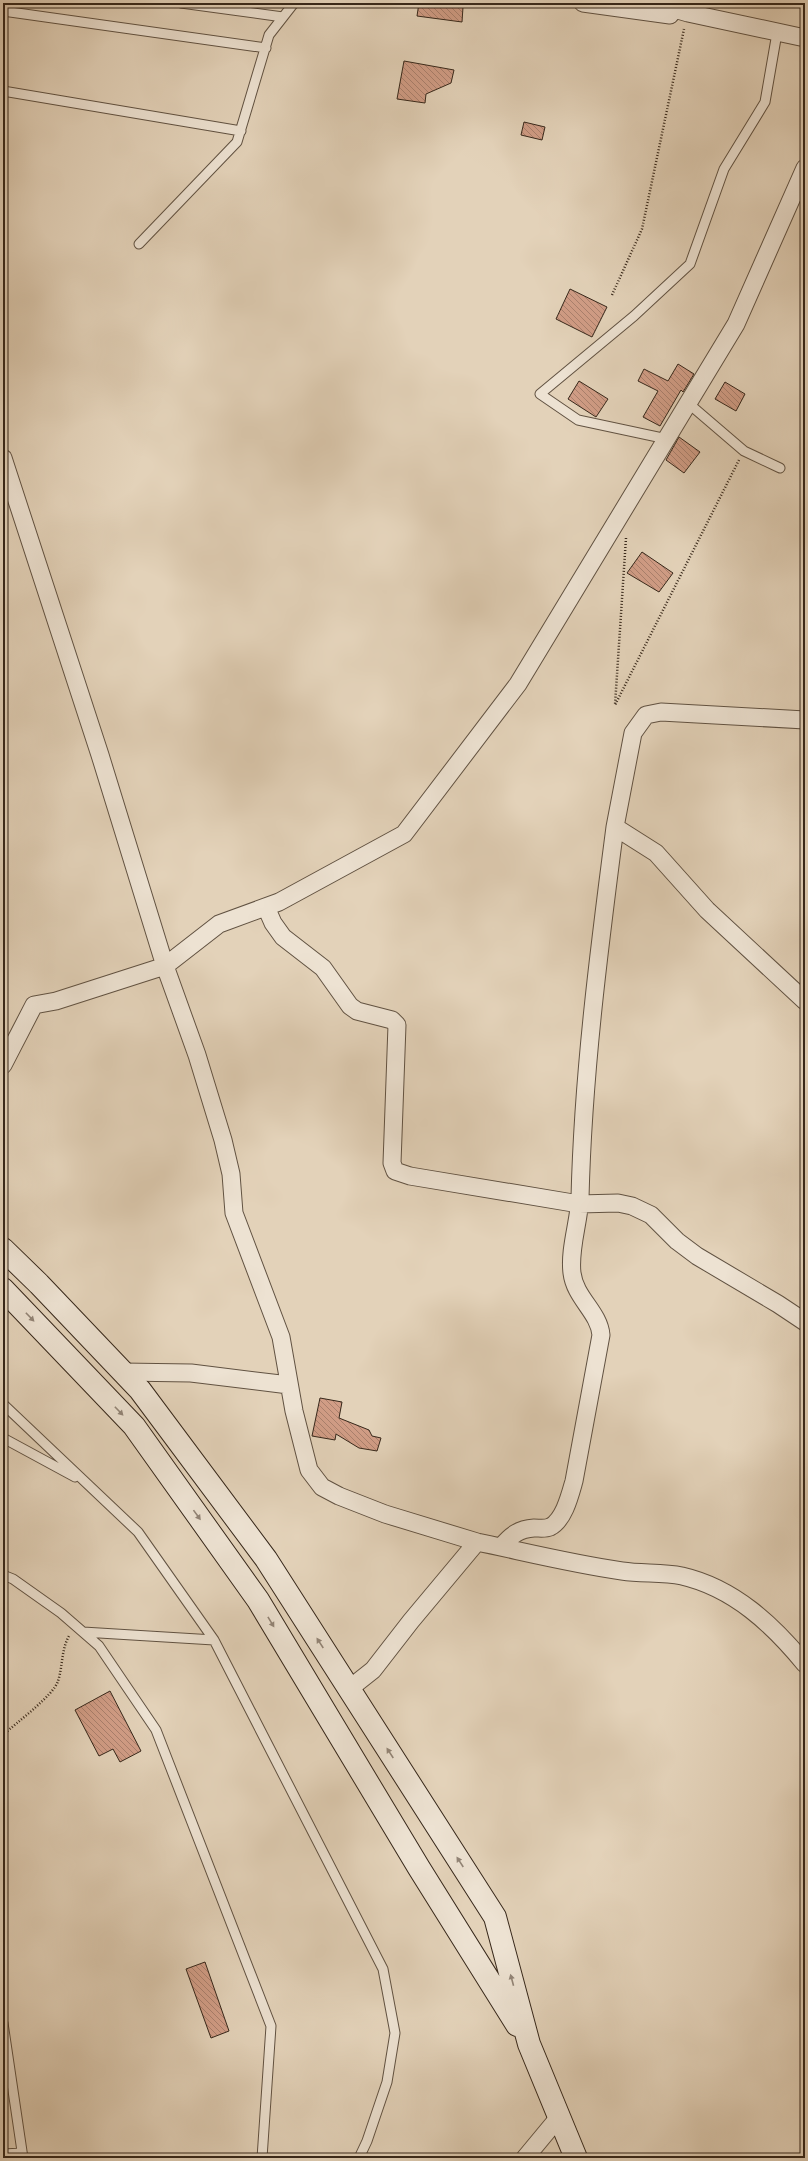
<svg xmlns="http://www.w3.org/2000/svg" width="808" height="2161" font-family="'IM FELL French Canon',serif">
	<defs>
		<pattern id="building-back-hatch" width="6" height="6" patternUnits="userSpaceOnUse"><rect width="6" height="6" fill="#d19d86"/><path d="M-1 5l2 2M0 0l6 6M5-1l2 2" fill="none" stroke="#aa806d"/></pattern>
	</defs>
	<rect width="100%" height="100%" fill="#e3d2b9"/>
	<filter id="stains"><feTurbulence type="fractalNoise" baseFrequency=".005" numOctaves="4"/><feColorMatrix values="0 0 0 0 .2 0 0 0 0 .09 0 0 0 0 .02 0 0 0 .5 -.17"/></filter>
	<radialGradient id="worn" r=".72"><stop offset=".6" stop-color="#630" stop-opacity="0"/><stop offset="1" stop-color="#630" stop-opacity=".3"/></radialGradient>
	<path fill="url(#building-back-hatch)" stroke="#36271a" d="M419,3L463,7L462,22L417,16Z
		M404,61L454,70L451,83L426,94L425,103L397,99Z
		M524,122L545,127L542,140L521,135Z
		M570,289L607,307L592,337L556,319Z
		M678,364L694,374L683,392L681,390L660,426L643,417L658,391L638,381L644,369L668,381Z
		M579,381L608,399L596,417L568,399Z
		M725,382L745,394L736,411L715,399Z
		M679,437L700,452L684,473L666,460Z
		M642,552L673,573L659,592L627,573Z
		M320,1398L342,1402L339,1418L369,1430L372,1436L381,1438L377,1451L359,1448L336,1434L335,1440L312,1436Z
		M110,1691L141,1751L120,1762L113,1749L99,1756L75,1710Z
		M205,1962L229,2031L211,2038L186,1969Z"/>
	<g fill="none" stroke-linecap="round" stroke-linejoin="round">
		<defs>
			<path id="service" d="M181,3L283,17
				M3,11L266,48
				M3,91L241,131
				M139,244L237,142L269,35L294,3
				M688,403L744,451L780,468
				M667,439L578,420L540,394L634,316L690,264L724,169L765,102L777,33
				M3,1404L138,1532L214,1640L383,1969L395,2033L387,2082L367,2141L359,2158
				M3,1438L75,1477
				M3,1575L13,1579L61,1613L99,1646L156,1730L271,2026L262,2158
				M83,1632L214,1640
				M3,2023L23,2158
				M3,2154L22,2153"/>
			<path id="minor" d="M583,3L670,15
				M654,3L688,13L805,38
				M3,458L100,755L165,966L197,1055L223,1140L231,1174L234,1213L281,1337L294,1411L309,1470L322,1487L339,1496L385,1514L477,1542
				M805,720L661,712L646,715L633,733L615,827L656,853L707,910L805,1001
				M266,907L273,923L283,937L323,968L350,1006L357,1011L392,1020L397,1025L392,1163L395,1171L410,1176L579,1204L618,1203L632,1206L651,1215L677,1241L697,1256L778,1304L805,1322
				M3,1065L34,1005L56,1001L165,966L219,924L279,902L404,834L518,684L736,324L805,168
				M122,1372L191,1373L289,1385
				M501,1547C511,1535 519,1529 534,1528C540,1528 545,1529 550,1527C564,1520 570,1495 574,1481L601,1335C599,1312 575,1298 572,1273C569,1249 579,1222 580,1198C583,1074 599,950 615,827
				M349,1689L373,1670L411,1621L477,1542C525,1552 573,1564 622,1571C642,1574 662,1572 682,1576C734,1588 773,1625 805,1664
				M525,2158L559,2117"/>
			<path id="secondary" d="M3,1249L39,1284L140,1390L266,1559L495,1917L529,2044L576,2158
				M3,1289L134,1426L258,1600L419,1868L517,2025"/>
		</defs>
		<use href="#service" stroke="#615242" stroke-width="11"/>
		<use href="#minor" stroke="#615242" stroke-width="19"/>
		<use href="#secondary" stroke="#36271a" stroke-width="24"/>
		<path stroke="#36271a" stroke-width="2.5" stroke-dasharray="1 2" stroke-linecap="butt" d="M612,295L642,229L684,29
			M626,538L615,705L739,460
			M3,1735C16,1723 54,1695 58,1681C63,1666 61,1650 69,1636"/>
		<use href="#service" stroke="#ede2d2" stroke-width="9"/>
		<use href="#minor" stroke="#ede2d2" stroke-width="17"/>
		<use href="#secondary" stroke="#ede2d2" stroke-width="22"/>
	</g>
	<defs><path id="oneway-solid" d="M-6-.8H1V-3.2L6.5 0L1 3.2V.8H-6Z"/></defs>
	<g fill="#928476">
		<use href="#oneway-solid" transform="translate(30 1317) rotate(46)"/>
		<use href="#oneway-solid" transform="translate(119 1411) rotate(46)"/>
		<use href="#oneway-solid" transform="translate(197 1515) rotate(54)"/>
		<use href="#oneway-solid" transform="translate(271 1622) rotate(59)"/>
		<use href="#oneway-solid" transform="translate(320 1643) rotate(-123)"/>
		<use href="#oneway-solid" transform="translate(390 1753) rotate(-123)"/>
		<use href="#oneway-solid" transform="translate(460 1862) rotate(-123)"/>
		<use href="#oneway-solid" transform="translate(512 1980) rotate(-105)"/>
	</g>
	<rect width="808" height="2161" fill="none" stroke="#e3d2b9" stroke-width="16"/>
	<rect x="4" y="4" width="800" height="2153" fill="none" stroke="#36271a" stroke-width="2"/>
	<rect x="8" y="8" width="792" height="2145" fill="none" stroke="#36271a"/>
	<rect width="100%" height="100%" filter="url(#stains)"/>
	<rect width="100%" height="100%" fill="url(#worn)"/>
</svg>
